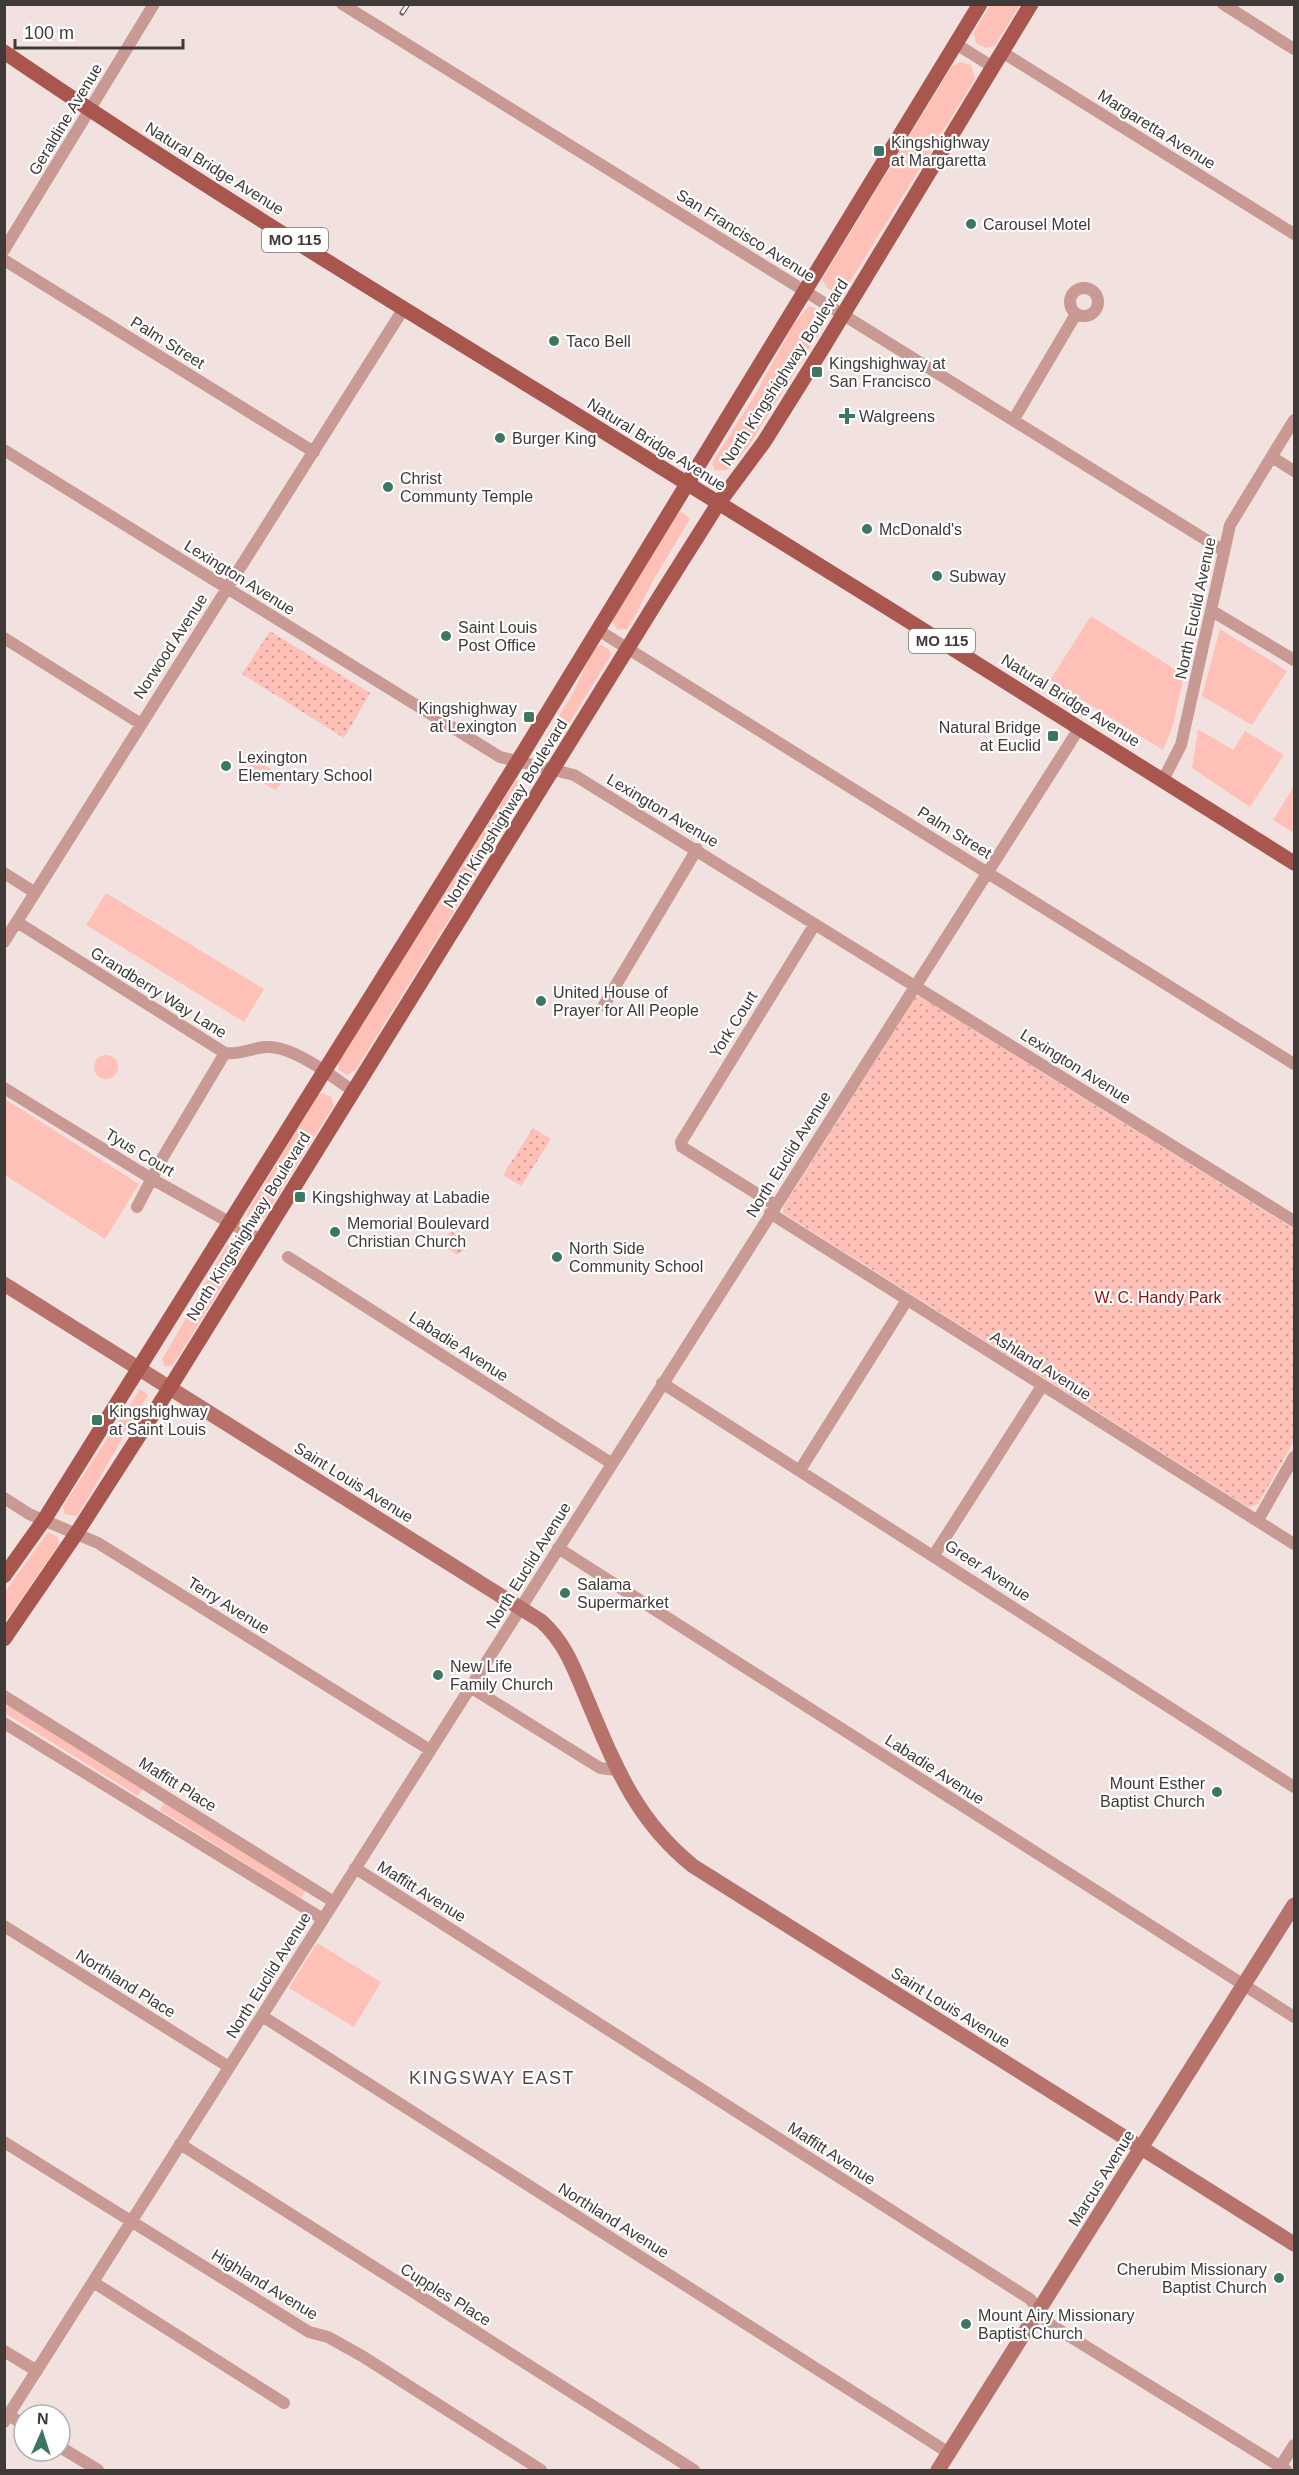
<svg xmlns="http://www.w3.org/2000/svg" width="1299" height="2475" font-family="Arial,sans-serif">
	<defs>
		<pattern id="park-dots" width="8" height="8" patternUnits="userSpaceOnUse" patternTransform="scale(1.5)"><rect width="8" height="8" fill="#fec0b7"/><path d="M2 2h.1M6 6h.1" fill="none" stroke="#cf9d96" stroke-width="1.8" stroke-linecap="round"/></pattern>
	</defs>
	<rect width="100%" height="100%" fill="#f1e2e0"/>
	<path fill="#fec0b7" d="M991,4L1020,5L997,42L994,46L985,48L976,43L974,32Z
		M961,62L971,65L975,79L846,288L835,292L827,288L822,279L830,266L952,66Z
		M809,306L822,311L825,317L824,325L748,447L728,470H715L712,463L756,393L794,324Z
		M682,512L690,519L654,579L630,625L627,629L618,630L613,623V618L677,514Z
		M1091,616L1184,675L1173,725L1163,750L1050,680Z
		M1220,629L1287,671L1252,725L1202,696Z
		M601,645L609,649L611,655L555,746L548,749L544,741L574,691L594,648Z
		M1198,729L1233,750L1245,731L1284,755L1250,807L1192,768Z
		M254,759L286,778L275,790L245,772Z
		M516,780L521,783V791L486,847L475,877L356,1069L348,1075L339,1070L338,1062Z
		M1294,786V833L1273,820Z
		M106,893L264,989L244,1022L86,925Z
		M94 1067a12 12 0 1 1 24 0a12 12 0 1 1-24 0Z
		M323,1093L331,1097L334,1105L264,1218L254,1223L247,1216L248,1211L318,1095Z
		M5,1099L139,1184L105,1239L5,1175Z
		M234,1239L244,1246V1251L173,1365L165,1367L162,1359C186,1321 205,1280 229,1242Z
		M140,1389L148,1395L79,1513L76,1516L65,1514L63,1507L67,1500Z
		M48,1532L58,1537L59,1544L5,1622V1592Z
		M8,1703L143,1788L138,1796L5,1713Z
		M165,1801L306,1890L301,1898L160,1810Z
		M317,1943L381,1982L354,2027L289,1988Z"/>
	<path fill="url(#park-dots)" d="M270,631L370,693L344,738L242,674Z
		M919,996L1294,1229V1441L1258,1504L1248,1507L783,1213L784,1206L916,997Z
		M533,1128L551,1139L521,1186L503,1175Z
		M451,1231L467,1243L465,1249L457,1255L441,1243Z"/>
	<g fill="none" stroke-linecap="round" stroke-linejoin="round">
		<path stroke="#c99993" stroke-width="12" d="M342,4L1224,551
			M1223,4L1294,49
			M956,44L993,67
			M1002,52L1294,234
			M4,250L154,4
			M4,260L314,452
			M1070 302a14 14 0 1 1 28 0a14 14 0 1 1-28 0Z
			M1014,419L1076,314
			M4,450L500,757L574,775L1294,1221
			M1272,457L1294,471
			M1212,611L1294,660
			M598,630L1294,1064
			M4,638L141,724
			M1163,780L1181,745L1230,525L1294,420
			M4,873L34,892
			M17,922L225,1053C240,1055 251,1048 266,1047C292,1045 332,1076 353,1091
			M4,942L404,308
			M604,1005L697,849
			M4,1088L152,1179L261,1240
			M775,1205L682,1147L681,1142L815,924
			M137,1207L163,1157L225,1053
			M770,1213L1294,1544
			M288,1257L611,1463
			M662,1383L1294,1787
			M800,1470L907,1300
			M4,1498L29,1514L98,1543L430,1750
			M1258,1520L1294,1457
			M558,1548L1294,2017
			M934,1555L1042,1386
			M470,1687L600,1768L616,1770
			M4,1696L334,1902
			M4,1723L323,1919
			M355,1868L1030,2299L1048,2323L1286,2470
			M4,1926L229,2067
			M262,2016L949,2453
			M4,2142L309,2332L328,2337L362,2356L541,2470
			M180,2144L694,2470
			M93,2282L284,2403
			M4,2351L37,2371
			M9,2415L24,2425
			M4,2422L1080,727
			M60,2447L98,2470
			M1280,2467L1294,2445"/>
		<path stroke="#b7736b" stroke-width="15" d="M4,1284L541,1621C567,1644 576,1674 589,1704C616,1768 637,1821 693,1866L1294,2244
			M938,2470L1294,1905"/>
		<path stroke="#a9564e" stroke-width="15" d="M4,52C187,177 378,293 567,409C810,559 1053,710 1294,863
			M4,1576L44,1520L518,761L980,4
			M4,1639L76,1534L169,1389L660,596L718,504L764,442L824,346L1031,4"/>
		<defs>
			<path id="rail" d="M402,13L408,4"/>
		</defs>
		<use href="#rail" stroke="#675f5e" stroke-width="5"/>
		<use href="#rail" stroke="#fff" stroke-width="3" stroke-dasharray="9" stroke-linecap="butt"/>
	</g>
	<g fill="#3b7763" stroke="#fff" stroke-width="2">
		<rect x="873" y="145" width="12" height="12" rx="3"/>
		<circle cx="971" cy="224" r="6"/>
		<circle cx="554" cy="341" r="6"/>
		<rect x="811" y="366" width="12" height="12" rx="3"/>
		<path d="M844 407h6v6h6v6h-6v6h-6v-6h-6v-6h6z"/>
		<circle cx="500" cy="438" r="6"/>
		<circle cx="388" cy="487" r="6"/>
		<circle cx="867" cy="529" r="6"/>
		<circle cx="937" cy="576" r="6"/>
		<circle cx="446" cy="636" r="6"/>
		<rect x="523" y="711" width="12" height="12" rx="3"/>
		<rect x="1047" y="730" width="12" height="12" rx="3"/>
		<circle cx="226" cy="766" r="6"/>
		<circle cx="541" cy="1001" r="6"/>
		<rect x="294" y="1191" width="12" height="12" rx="3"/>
		<circle cx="335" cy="1232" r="6"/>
		<circle cx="557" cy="1257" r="6"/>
		<rect x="91" y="1414" width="12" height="12" rx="3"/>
		<circle cx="565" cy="1593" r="6"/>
		<circle cx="438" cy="1675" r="6"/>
		<circle cx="1217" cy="1792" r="6"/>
		<circle cx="1279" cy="2278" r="6"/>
		<circle cx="966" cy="2324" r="6"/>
	</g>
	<g text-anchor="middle" stroke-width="4.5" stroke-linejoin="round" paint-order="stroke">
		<g fill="#fff" stroke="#797474" stroke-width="1.5">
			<rect x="262" y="228" width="66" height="24" rx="4.5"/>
			<rect x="909" y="629" width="66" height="24" rx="4.5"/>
		</g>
		<g font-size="15" font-weight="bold" fill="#3f3938">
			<text x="295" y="245">MO 115</text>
			<text x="942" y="646">MO 115</text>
		</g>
		<g font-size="16" fill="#3f3938" stroke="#fff">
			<text transform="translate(65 119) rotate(-59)" y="6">Geraldine Avenue</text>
			<text transform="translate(1157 129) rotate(32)" y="6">Margaretta Avenue</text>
			<text transform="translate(215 168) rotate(32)" y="6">Natural Bridge Avenue</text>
			<text transform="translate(746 235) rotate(32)" y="6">San Francisco Avenue</text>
			<text transform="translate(168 342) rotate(32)" y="6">Palm Street</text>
			<text transform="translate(784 372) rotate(-57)" y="6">North Kingshighway Boulevard</text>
			<text transform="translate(657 444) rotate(32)" y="6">Natural Bridge Avenue</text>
			<text transform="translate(240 577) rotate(32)" y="6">Lexington Avenue</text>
			<text transform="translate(1195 608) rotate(-78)" y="6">North Euclid Avenue</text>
			<text transform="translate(170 646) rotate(-57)" y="6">Norwood Avenue</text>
			<text transform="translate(1071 700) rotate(32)" y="6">Natural Bridge Avenue</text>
			<text transform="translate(663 810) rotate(31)" y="6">Lexington Avenue</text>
			<text transform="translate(505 813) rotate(-58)" y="6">North Kingshighway Boulevard</text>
			<text transform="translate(955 832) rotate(32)" y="6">Palm Street</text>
			<text transform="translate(159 992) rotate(32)" y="6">Grandberry Way Lane</text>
			<text transform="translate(733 1024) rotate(-58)" y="6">York Court</text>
			<text transform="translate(1076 1066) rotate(32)" y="6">Lexington Avenue</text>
			<text transform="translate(140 1152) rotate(31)" y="6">Tyus Court</text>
			<text transform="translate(788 1154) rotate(-58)" y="6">North Euclid Avenue</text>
			<text transform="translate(248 1226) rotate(-58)" y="6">North Kingshighway Boulevard</text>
			<text transform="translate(459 1346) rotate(33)" y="6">Labadie Avenue</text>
			<text transform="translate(1041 1365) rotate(32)" y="6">Ashland Avenue</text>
			<text transform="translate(354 1482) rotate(32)" y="6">Saint Louis Avenue</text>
			<text transform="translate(528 1565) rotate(-58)" y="6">North Euclid Avenue</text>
			<text transform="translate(988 1570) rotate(33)" y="6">Greer Avenue</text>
			<text transform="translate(229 1605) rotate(32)" y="6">Terry Avenue</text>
			<text transform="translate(935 1769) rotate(33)" y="6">Labadie Avenue</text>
			<text transform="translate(178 1784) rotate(32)" y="6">Maffitt Place</text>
			<text transform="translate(422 1891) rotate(32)" y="6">Maffitt Avenue</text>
			<text transform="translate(268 1975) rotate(-58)" y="6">North Euclid Avenue</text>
			<text transform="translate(126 1983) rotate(32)" y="6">Northland Place</text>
			<text transform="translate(951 2007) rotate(32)" y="6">Saint Louis Avenue</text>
			<text transform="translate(832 2153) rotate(33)" y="6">Maffitt Avenue</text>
			<text transform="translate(1101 2178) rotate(-58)" y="6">Marcus Avenue</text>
			<text transform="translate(614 2220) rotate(32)" y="6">Northland Avenue</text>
			<text transform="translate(265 2284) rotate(31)" y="6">Highland Avenue</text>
			<text transform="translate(446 2294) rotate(32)" y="6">Cupples Place</text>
		</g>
		<g font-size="16" fill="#3f3938" stroke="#fff" text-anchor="start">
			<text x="891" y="148">Kingshighway<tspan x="891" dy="18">at Margaretta</tspan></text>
			<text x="983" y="230">Carousel Motel</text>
			<text x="566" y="347">Taco Bell</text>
			<text x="829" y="369">Kingshighway at<tspan x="829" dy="18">San Francisco</tspan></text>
			<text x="859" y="422">Walgreens</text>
			<text x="512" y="444">Burger King</text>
			<text x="400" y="484">Christ<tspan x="400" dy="18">Communty Temple</tspan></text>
			<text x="879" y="535">McDonald's</text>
			<text x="949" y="582">Subway</text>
			<text x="458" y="633">Saint Louis<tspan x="458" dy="18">Post Office</tspan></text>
			<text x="517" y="714" text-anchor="end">Kingshighway<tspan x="517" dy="18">at Lexington</tspan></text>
			<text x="1041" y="733" text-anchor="end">Natural Bridge<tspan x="1041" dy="18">at Euclid</tspan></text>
			<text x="238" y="763">Lexington<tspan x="238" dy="18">Elementary School</tspan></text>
			<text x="553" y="998">United House of<tspan x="553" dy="18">Prayer for All People</tspan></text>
			<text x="312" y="1203">Kingshighway at Labadie</text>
			<text x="347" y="1229">Memorial Boulevard<tspan x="347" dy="18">Christian Church</tspan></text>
			<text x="569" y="1254">North Side<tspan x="569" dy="18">Community School</tspan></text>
			<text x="109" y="1417">Kingshighway<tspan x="109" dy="18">at Saint Louis</tspan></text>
			<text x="577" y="1590">Salama<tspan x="577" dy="18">Supermarket</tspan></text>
			<text x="450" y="1672">New Life<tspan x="450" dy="18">Family Church</tspan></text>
			<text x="1205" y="1789" text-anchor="end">Mount Esther<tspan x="1205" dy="18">Baptist Church</tspan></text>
			<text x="1267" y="2275" text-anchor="end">Cherubim Missionary<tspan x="1267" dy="18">Baptist Church</tspan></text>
			<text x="978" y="2321">Mount Airy Missionary<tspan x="978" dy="18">Baptist Church</tspan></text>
		</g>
		<g font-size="16" fill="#8e0d11" stroke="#fff">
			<text x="1158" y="1303">W. C. Handy Park</text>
		</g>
		<g font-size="18" letter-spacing="1.5" fill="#544846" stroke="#fff">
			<text x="492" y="2084">KINGSWAY EAST</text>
		</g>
	</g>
	<rect width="1299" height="2475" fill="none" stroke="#3f3938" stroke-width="12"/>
	<g transform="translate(42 2433) rotate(3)"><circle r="28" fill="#ffffff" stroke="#b2b0af" stroke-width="1.5"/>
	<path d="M0-4.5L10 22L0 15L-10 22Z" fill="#3b7763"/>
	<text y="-9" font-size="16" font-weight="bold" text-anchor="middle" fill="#3f3938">N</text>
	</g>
	<path d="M15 39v9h168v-9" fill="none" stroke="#3f3938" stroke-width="3"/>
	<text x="24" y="39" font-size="18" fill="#3f3938" stroke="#ffffff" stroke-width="4.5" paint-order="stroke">100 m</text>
</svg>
